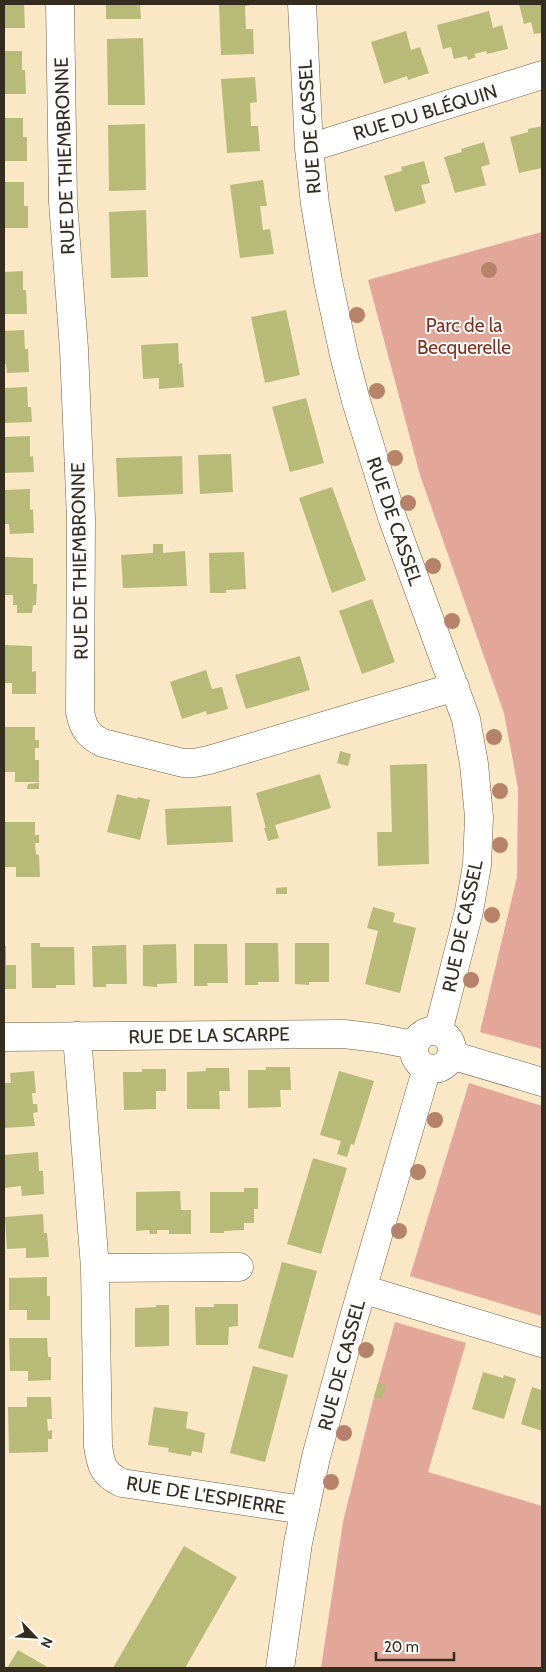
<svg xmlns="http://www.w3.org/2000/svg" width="546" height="1672" font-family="Cabin,sans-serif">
	<rect width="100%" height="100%" fill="#f9e7c5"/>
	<path fill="#e3a79a" d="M542,232V1049L480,1032L517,877L518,788L504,713L420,475L368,280Z
		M469,1083L542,1106V1316L410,1276Z
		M395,1322L466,1343L428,1472L542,1506V1668H321L343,1522L374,1397Z"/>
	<path fill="#b8ba78" d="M4,4H24L25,28H4Z
		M106,4H140L141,19H106Z
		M219,4H251V5L245,6L246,29H253L254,54L221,55Z
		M519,4H542V33L534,34L531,22L524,24Z
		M489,11L493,28L502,25L508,49L487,54L486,51L474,54L476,57L468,60L467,56L454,59L451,47L443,49L437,25Z
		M406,31L411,50L420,47L429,73L408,80L407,76L384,84L371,42Z
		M143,38L145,105H108L107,39Z
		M4,51H22V70H25L26,94H4Z
		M255,77L257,102L250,103L251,126H258L260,151L227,153L221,79Z
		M4,118H23V137H27V161H4Z
		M145,124L146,190L109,191L108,125Z
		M542,126V168L519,173L510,137L528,132V129Z
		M484,142L490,164L481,167L486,185L455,193L444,157L462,152L461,149Z
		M424,161L430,183L421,185L426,203L395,212L384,176L402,171L401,167Z
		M263,180L267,206H260L263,230L270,229L274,254L240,258L230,185Z
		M4,182H24V206H28V228H4Z
		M146,210L148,277L111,278L109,212Z
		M23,271V290H26L27,314H4V272Z
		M286,310L300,375L265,383L251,317Z
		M24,330L25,349H28L29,372L7,373L6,364H4V331Z
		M178,343L179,364L182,363L184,387L159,389V378L143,379L141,345Z
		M27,387L28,407H31L32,422L4,423V388Z
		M306,398L324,463L290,472L272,407Z
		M30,436V457L33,456L34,472L4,473V437Z
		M231,454L233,492L200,494L198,455Z
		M182,456L183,494L118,497L116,458Z
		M332,487L366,580L332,593L299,498Z
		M30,489V510L33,509L34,533L10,534L9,524H4V490Z
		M153,544H163V553L185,551L187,586L123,588L121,555L153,553Z
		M244,552L246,589L226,590V593H210L209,553Z
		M4,557L33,558V584H37L36,605H33L32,613H17V605H13V595H4Z
		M372,599L395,662L362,674L339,611Z
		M4,645L32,646V672L36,671V694H12V683H4Z
		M300,656L310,690L246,709L235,675Z
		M206,670L212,689L222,687L228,709L207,715L206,711L182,719L170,682Z
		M4,727H35V740H39V748H35V760H39V782H15V772H4Z
		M340,751L351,754L348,766L337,763Z
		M427,764L429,864L378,866L377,832H392L390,765Z
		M320,774L331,808L275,825L279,838L268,841L264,828H266L256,793Z
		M39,783V789H27L28,784Z
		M117,794L137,799L138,797L150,800L140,840L107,832Z
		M231,806L233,842L167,845L165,809Z
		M4,822H35V835H39V843H35L36,854L39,855L40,877H16V867H4Z
		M287,887V894H276V888Z
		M373,907L395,913L393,922L416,928L400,993L365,984L378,931L367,928Z
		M31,943H40V947H74L75,985H56V988H32Z
		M245,943H278L279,982H258V985H245Z
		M295,943H329V982H309V985L295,984Z
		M176,944L177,983L157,984V987L143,986V945Z
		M194,944H227L228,983H207L208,986H194Z
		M126,945L127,984H106V987H93L92,946Z
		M4,946H6V965H16V989H4Z
		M266,1067H290L291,1090H280L281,1107L248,1108V1070H266Z
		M206,1068H229L230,1091H219L220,1109H187V1072L206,1071Z
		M142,1069H166V1091H156V1109L124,1110L123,1072H142Z
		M34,1071L36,1093H32L33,1104H37L38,1112L33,1113L35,1126L4,1128V1083H11L10,1073Z
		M339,1071L374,1081L354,1145L351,1144L347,1157L337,1154L341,1141L320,1135Z
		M38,1152L39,1171H43L44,1194L22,1196L21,1186L4,1188V1155Z
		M313,1158L347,1168L321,1254L287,1244Z
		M244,1188H258V1209H254V1223H244V1230L224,1231V1233H210V1192H244Z
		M180,1191L181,1210H191V1234H169V1230H157V1234H150L149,1230L136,1231V1192Z
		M43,1214L44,1233H47L49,1257L26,1258V1248L7,1249L5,1217Z
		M282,1262L317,1271L293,1358L258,1348Z
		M47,1277V1296H50V1320H27V1310H9V1278Z
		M214,1304H238V1326L229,1327L228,1345H196L195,1307H214Z
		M156,1305H169V1346L135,1347V1308L156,1307Z
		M9,1338H47L48,1357H51V1380L28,1381V1371H10Z
		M253,1366L288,1375L265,1462L230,1453Z
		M483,1372L503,1378L504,1375L516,1379L504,1419L472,1409Z
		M378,1383L386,1385L382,1399L374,1397Z
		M532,1387L542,1390V1431L521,1424Z
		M27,1397H51L52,1419H47L48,1431L52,1430V1439H48V1452L9,1453L8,1407H27Z
		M154,1407L188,1412L186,1428L205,1433L202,1453L192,1451L191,1456L168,1452L169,1448L148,1445Z
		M184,1546L237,1577L185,1668H113Z
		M18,1650L49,1668H7Z"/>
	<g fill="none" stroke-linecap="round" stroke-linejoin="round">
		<defs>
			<path id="minor" d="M60,4L63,202L74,349L81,519L80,712C83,728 88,736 103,743L183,763H194L209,760L455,687
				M302,4L309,148L315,204L328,281L344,355L356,401L392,517L466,719L474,764L479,817L477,865L469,911L438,1032
				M309,148L542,75
				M414 1050a19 19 0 1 1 38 0a19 19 0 1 1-38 0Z
				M77,1036L95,1268L98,1446C101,1466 103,1474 122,1483L304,1510
				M4,1037L344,1034L377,1038L414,1045
				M451,1055L542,1082
				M95,1268L239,1267
				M362,1289L542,1343
				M280,1668L298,1543L316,1457L352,1324L427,1068"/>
		</defs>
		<use href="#minor" stroke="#6e5f40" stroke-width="29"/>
		<use href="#minor" stroke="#fff" stroke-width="28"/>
	</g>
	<g fill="#b7826a">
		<circle cx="489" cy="270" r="8"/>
		<circle cx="357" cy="315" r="8"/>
		<circle cx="377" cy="391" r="8"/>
		<circle cx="395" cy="458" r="8"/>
		<circle cx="408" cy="503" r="8"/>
		<circle cx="433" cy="566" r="8"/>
		<circle cx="452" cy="621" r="8"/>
		<circle cx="494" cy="737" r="8"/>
		<circle cx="500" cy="791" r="8"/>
		<circle cx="500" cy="845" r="8"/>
		<circle cx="492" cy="915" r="8"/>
		<circle cx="471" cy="980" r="8"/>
		<circle cx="435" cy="1120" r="8"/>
		<circle cx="418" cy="1172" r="8"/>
		<circle cx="399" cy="1231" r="8"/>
		<circle cx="366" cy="1350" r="8"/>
		<circle cx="344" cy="1433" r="8"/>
		<circle cx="331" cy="1482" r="8"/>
	</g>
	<g text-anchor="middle" stroke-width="4" stroke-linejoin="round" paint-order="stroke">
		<g font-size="19" fill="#332c1f" stroke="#fff">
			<text transform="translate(425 112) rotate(-17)" y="7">RUE DU BLÉQUIN</text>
			<text transform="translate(309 127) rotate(-94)" y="7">RUE DE CASSEL</text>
			<text transform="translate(64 156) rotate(-92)" y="7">RUE DE THIEMBRONNE</text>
			<text transform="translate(395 521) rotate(71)" y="7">RUE DE CASSEL</text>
			<text transform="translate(79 561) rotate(-91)" y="7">RUE DE THIEMBRONNE</text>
			<text transform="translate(462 926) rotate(-78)" y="7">RUE DE CASSEL</text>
			<text transform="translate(209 1035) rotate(-1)" y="7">RUE DE LA SCARPE</text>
			<text transform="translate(341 1365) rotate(-75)" y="7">RUE DE CASSEL</text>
			<text transform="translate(206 1495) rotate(9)" y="7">RUE DE L'ESPIERRE</text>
		</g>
		<g font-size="19" fill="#812f1f" stroke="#fff">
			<text x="464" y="332">Parc de la<tspan x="464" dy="22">Becquerelle</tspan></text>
		</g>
	</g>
	<rect width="546" height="1672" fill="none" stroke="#332c1f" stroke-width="10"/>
	<g transform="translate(35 1637) rotate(115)" stroke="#ffffff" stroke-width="4" paint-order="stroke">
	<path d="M0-4L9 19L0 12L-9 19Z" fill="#332c1f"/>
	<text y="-8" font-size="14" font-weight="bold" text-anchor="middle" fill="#332c1f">N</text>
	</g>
	<path d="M376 1652v8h78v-8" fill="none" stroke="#332c1f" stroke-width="2.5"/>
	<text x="384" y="1652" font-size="15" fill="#332c1f" stroke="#ffffff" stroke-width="4" paint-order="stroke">20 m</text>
</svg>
